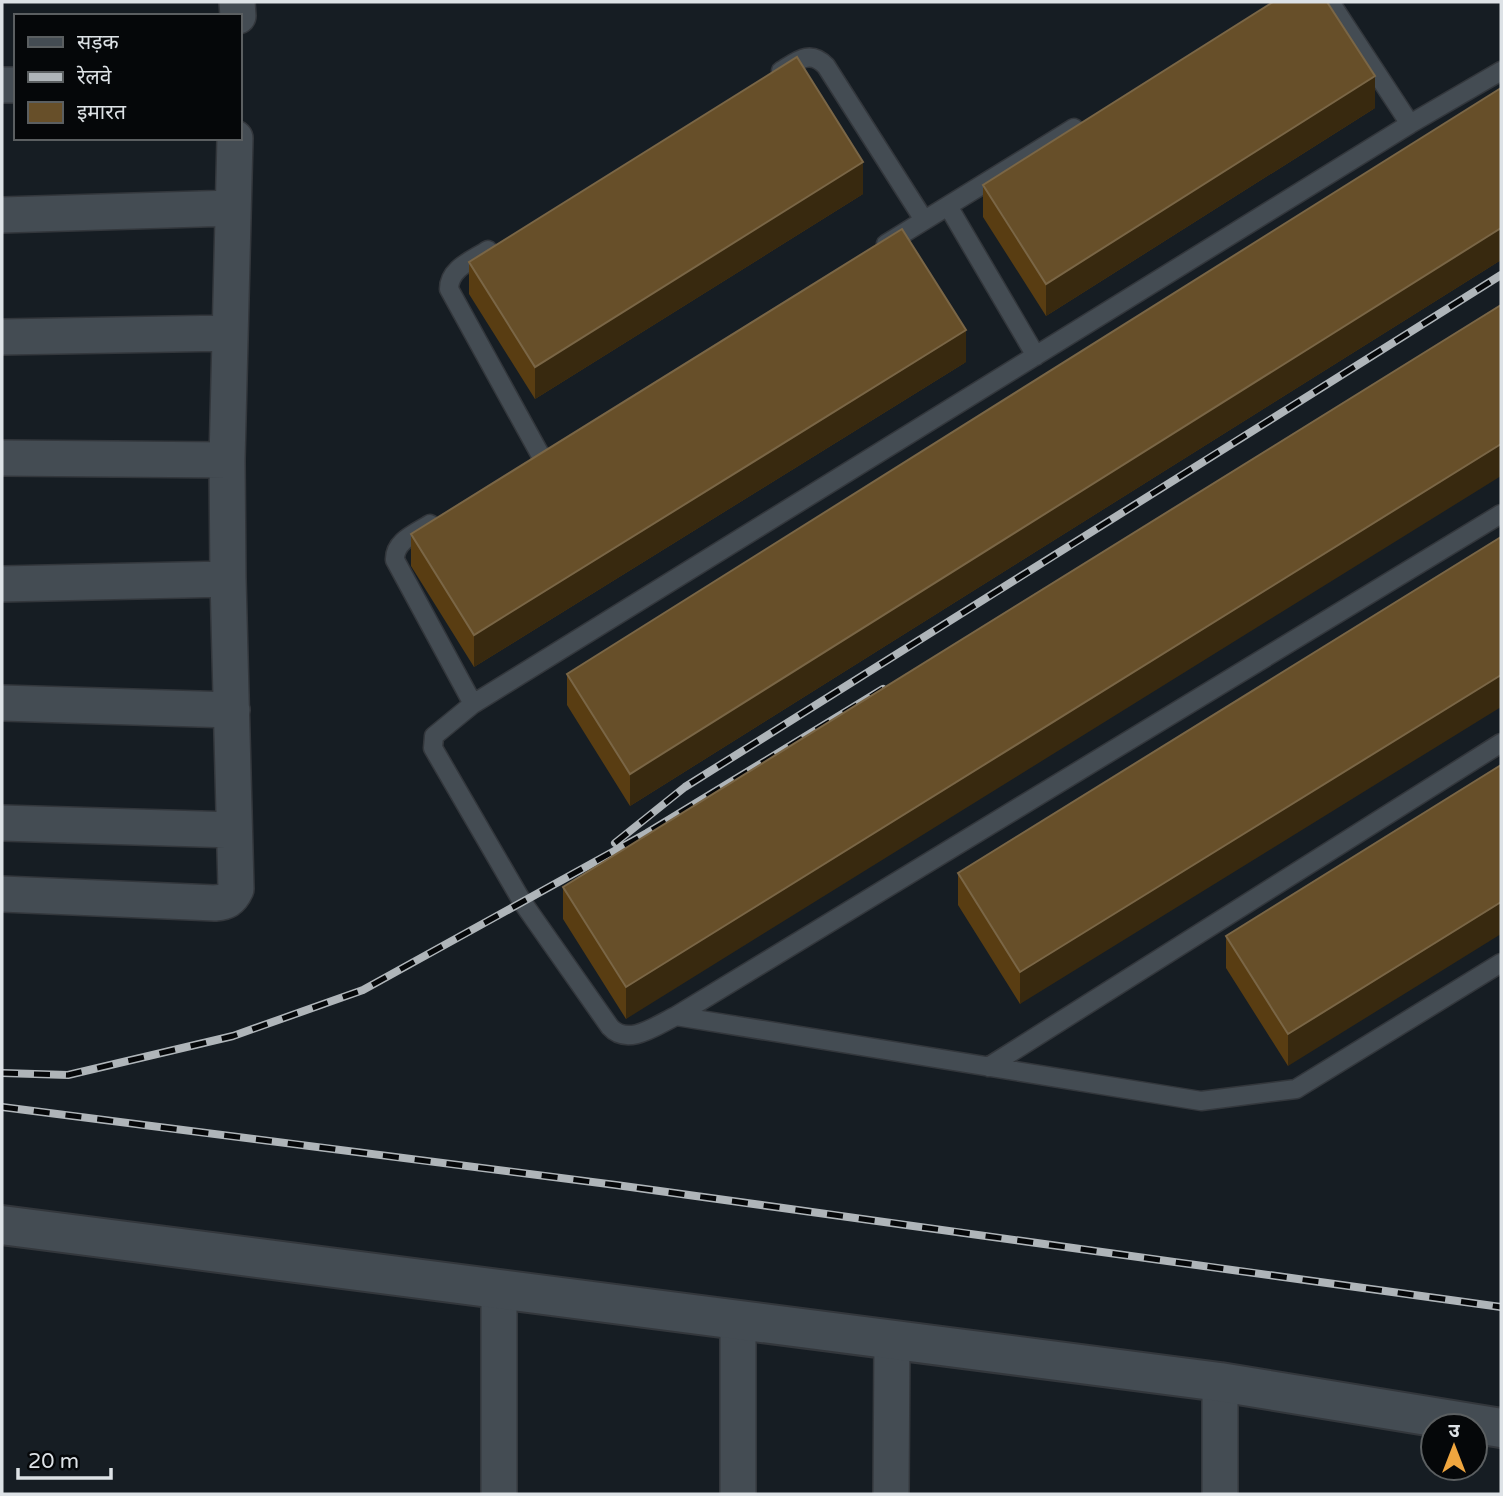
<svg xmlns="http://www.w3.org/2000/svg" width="1503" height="1496" font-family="'Varela Round','Noto Sans Devanagari',sans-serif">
	<rect width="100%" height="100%" fill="#161d23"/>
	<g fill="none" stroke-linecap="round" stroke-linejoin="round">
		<defs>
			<path id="lane" d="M1330,2L1410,124
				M781,71C797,61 810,49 826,66L924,220
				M1501,71L1410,124L473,704L434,736L433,748L523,903L610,1027C628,1047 657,1025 676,1016L1501,514
				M948,206L1036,356
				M886,244L1074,128
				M488,250C473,260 449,268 449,289L541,456
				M430,524C416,533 394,541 395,560L473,704
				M676,1016L1201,1101L1296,1089L1501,963
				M988,1067L1501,743"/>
			<path id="street" d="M237,2L238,16
				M2,85H16
				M2,215L233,208
				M2,337L230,333
				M2,458L227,460
				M2,584L228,579
				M2,703L232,710
				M2,823L234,830
				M2,894L215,903C226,902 231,900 236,889L228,579L227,460L235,138
				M499,1290V1494
				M738,1320V1494
				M891,1494L892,1340
				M1220,1494V1382"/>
			<path id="secondary" d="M2,1225L1220,1382L1501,1428"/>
		</defs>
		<use href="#lane" stroke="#33373c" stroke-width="21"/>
		<use href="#street" stroke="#33373c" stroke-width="38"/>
		<use href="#secondary" stroke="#33373c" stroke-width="42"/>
		<use href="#lane" stroke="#444c53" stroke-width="18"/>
		<use href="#street" stroke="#444c53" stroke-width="35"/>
		<use href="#secondary" stroke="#444c53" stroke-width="38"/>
		<defs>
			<path id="rail" d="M615,843L685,787L1501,275
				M2,1073L68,1075L233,1036L363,990L647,833L883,689
				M2,1107L616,1185L1501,1307"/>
		</defs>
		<use href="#rail" stroke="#afb5b9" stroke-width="8"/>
		<use href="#rail" stroke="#050709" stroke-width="5" stroke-dasharray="16" stroke-linecap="butt"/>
	</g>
	<path fill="#593d12" d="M1501,88V260L630,806L567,705V674Z
		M1375,108L1046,316L983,217V185Z
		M863,194L535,399L469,294V262Z
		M1501,305L626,1019L563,919V887Z
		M966,362L474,667L411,566V534Z
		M1501,537L1020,1004L958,905V873Z
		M1501,765L1288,1066L1226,968V936Z"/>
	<path fill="#38290f" d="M1375,76V108L1046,316V284Z
		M863,162V194L535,399V367Z
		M1501,228V260L630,806V774Z
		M966,330V362L474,667V635Z
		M1501,444V476L626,1019V987Z
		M1501,675V707L1020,1004V972Z
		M1501,902V934L1288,1066V1034Z"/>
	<path fill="#674f29" stroke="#7a6646" stroke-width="2" d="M1273,2H1327L1375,76L1046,284L983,185Z
		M797,57L863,162L535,367L469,262Z
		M1501,88V228L630,774L567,674Z
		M902,229L966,330L474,635L411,534Z
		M1501,305V444L626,987L563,887Z
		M1501,537V675L1020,972L958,873Z
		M1501,765V902L1288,1034L1226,936Z"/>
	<rect width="1503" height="1496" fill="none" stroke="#dde2e6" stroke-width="7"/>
	<rect x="14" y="14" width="228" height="126" fill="#050709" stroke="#5b5f61" stroke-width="2"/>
	<rect x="28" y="37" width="35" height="10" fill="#444c53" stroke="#5b5f61" stroke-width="2"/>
	<text x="77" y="49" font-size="21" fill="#dde2e6">सड़क</text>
	<rect x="28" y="72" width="35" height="10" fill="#afb5b9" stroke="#5b5f61" stroke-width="2"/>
	<text x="77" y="84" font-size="21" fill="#dde2e6">रेलवे</text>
	<rect x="28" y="102" width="35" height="21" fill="#674f29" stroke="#5b5f61" stroke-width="2"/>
	<text x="77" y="119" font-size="21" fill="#dde2e6">इमारत</text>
	<g transform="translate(1454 1447)"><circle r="33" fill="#050709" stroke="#5b5f61" stroke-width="2"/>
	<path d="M0-5L12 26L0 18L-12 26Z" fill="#f0a63f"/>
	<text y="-10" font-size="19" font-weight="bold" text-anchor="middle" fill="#dde2e6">उ</text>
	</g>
	<path d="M18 1468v10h93v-10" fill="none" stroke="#dde2e6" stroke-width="3.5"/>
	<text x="28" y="1468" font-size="21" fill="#dde2e6" stroke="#050709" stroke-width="5" paint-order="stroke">20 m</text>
</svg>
